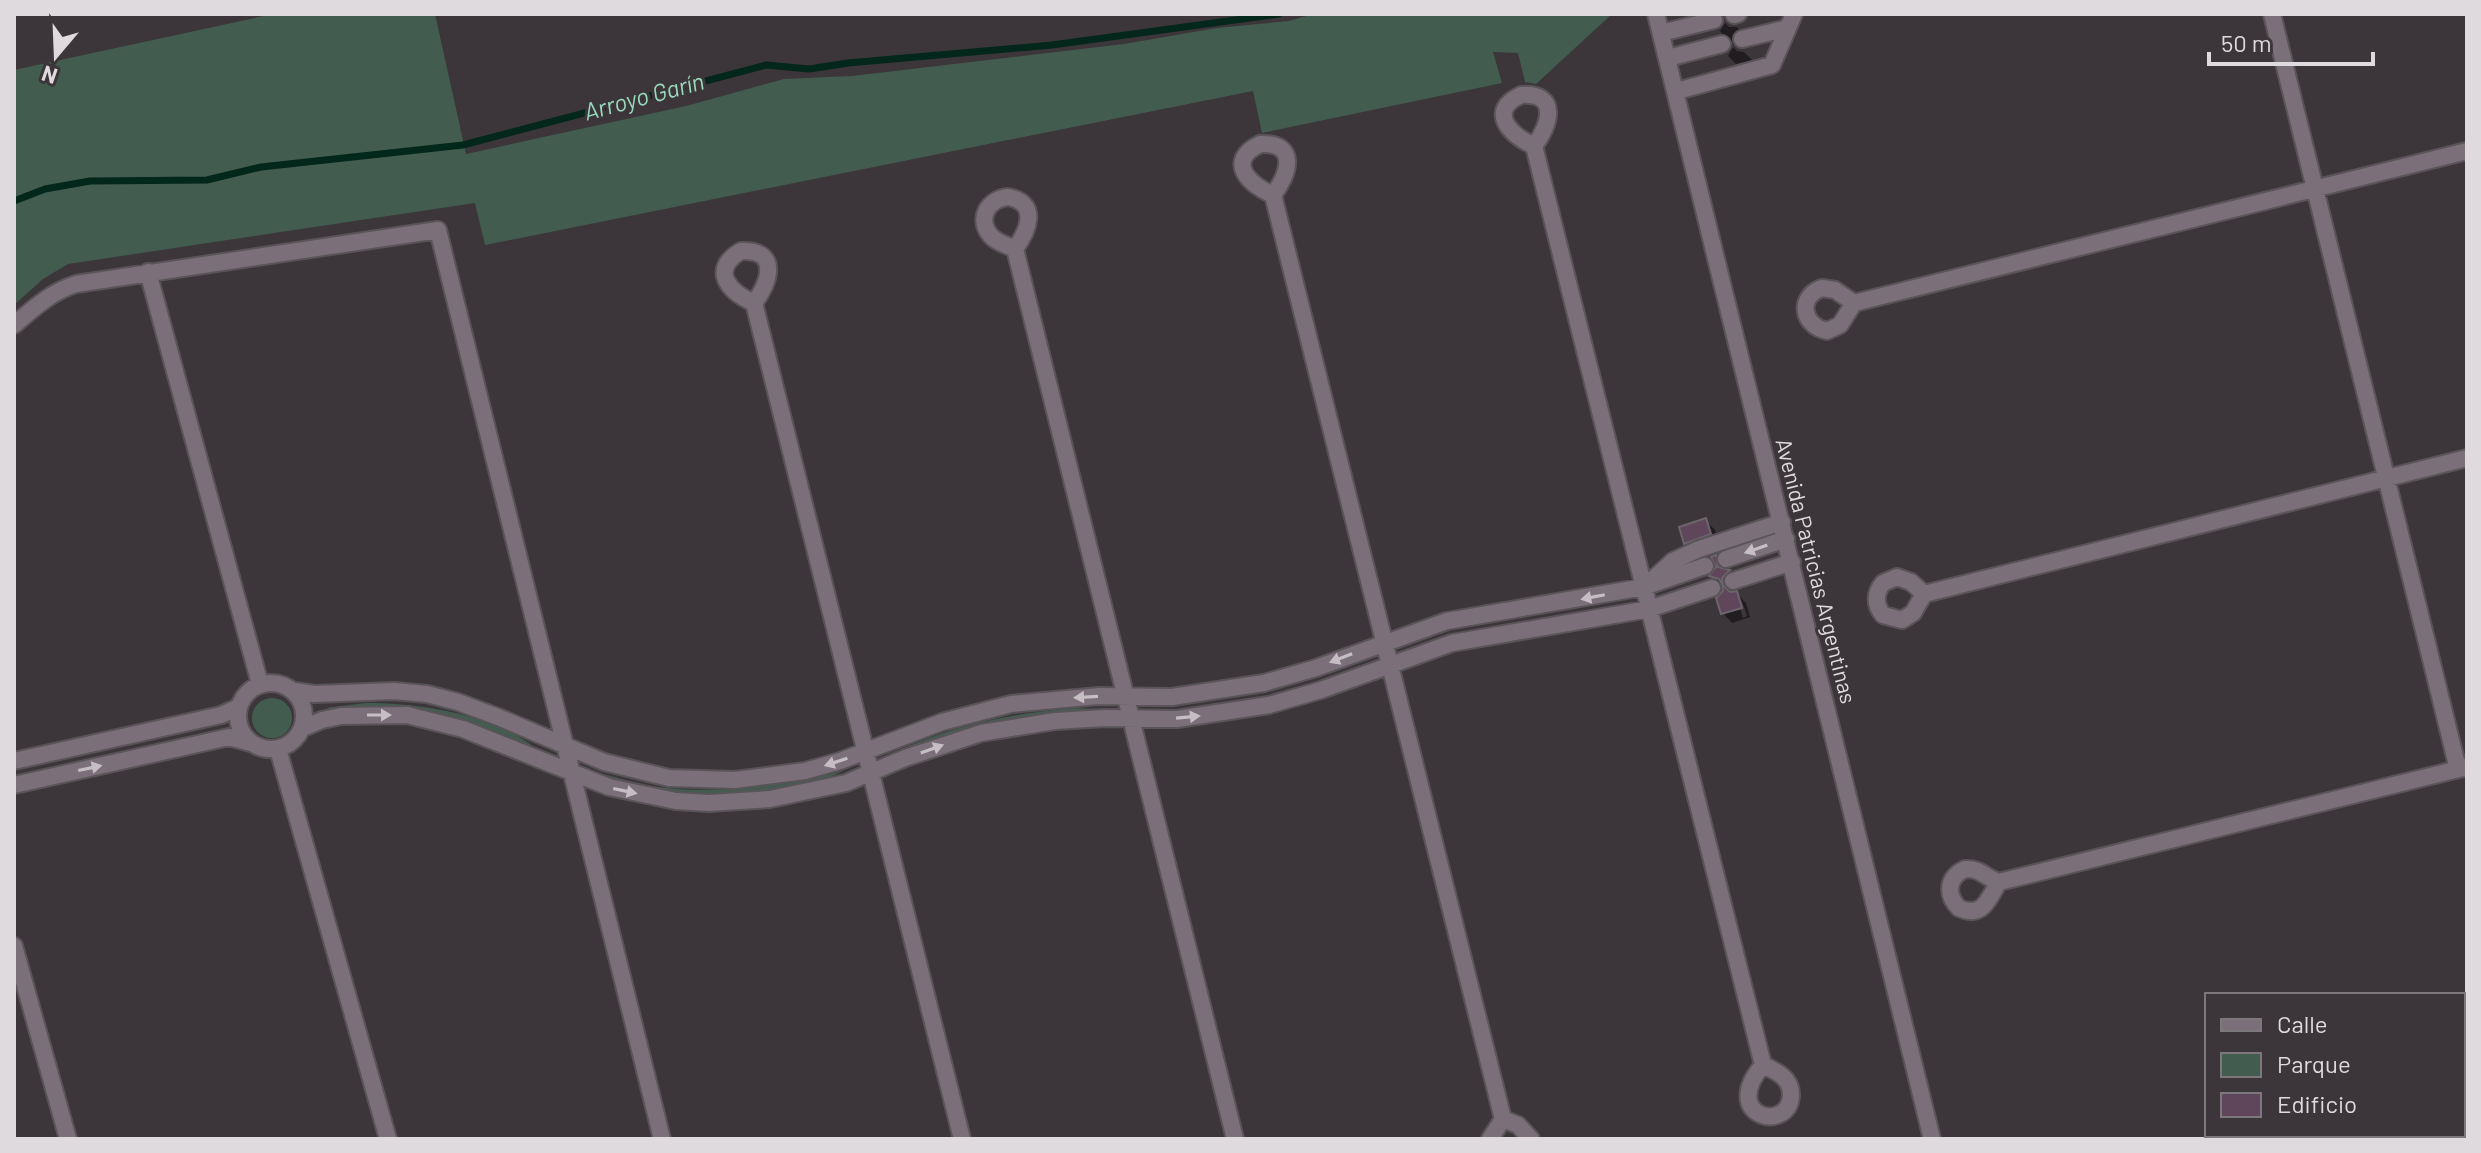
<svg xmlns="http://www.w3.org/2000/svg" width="2481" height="1153" font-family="Barlow,sans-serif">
	<rect width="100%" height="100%" fill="#3c363a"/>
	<path fill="#425c50" d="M273,14H435L466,154L686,106L784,79L852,76L1124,44L1217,28L1289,21L1313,14H1612L1536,84L1525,82L1518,53L1493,52L1502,83L1262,133L1253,91L485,245L475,203L68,264L43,279L14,305V70Z
		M252 718a20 20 0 1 1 40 0a20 20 0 1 1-40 0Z
		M366,703C418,703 494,714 535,748H526C490,728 448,711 407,708C379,706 352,709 325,708Z
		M1072,708L1103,709L1041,715L983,725L896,752C952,725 1011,714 1072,708Z
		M843,771C780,803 668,804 604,774C622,779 640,785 658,787C721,795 782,785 843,771Z"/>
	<path fill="#0007" fill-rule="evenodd" d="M1725,23L1729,27H1737L1747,37L1737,42H1730L1720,31Z
		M1733,47L1737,51L1744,52L1752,60L1736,64L1728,56Z
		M1706,521L1715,530L1719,543L1695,552L1685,543Z
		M1715,557L1737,580L1731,588V593H1736L1746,603L1750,617L1732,623L1723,613L1724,587L1711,577L1718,567L1713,558ZM1736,594L1742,601L1747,616L1743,618Z"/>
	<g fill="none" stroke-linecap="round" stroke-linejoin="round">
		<path stroke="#04271b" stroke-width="7" d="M14,201L45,189L90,181L207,180L261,167L463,145L766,65L809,69L848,63L1052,45L1279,14"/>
	</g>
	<path fill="#60465b" stroke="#6c656b" stroke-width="2" d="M1706,518L1711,534L1684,544L1679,527Z
		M1716,555L1718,567L1730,570L1722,578L1723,585L1730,592L1737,591L1742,608L1721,614L1716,598L1723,591L1722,584L1719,579L1709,576L1716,567L1711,557Z"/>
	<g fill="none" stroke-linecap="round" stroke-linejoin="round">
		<defs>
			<path id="minor" d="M2272,14L2458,769
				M1734,15L1738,14
				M1661,33L1714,20
				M1742,39L1788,28
				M1668,58L1722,44
				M1677,91L1772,65L1794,14
				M1521,95C1560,92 1550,126 1534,146C1511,136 1486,111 1521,95Z
				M1260,144C1299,142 1289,175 1273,195C1249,185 1225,161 1260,144Z
				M1534,146L1763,1065
				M1273,195L1503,1119
				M1008,197C1040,203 1028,231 1015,249C1007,245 997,243 991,236C976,219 988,199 1008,197Z
				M1015,249L1235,1139
				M741,251C780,249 770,283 754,303C729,292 709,270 741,251Z
				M148,272L260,684
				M1822,288L1835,290L1854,303L1840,325L1827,331C1802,326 1797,297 1822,288Z
				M754,303L962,1139
				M1854,303L2467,151
				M14,325C34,308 51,292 76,284L438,230L662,1139
				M1726,559L1786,539
				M1897,577L1911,582L1924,594L1913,613L1902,620L1883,615C1874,604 1875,593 1883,583Z
				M1733,581L1792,562
				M1648,584L1673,561L1699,549L1782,522
				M1924,594L2467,458
				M238 716a33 33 0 1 1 66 0a33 33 0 1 1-66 0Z
				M294,691L314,694L394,691L427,694L458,702L498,717L604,762L669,778L735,780L805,771L840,761L942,722L1011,704L1099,696L1172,697L1264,683L1316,668L1447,621L1644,587L1705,566
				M303,728L322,720L341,716L407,715L463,729L609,787L676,801L709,803L770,799L846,783L905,758L981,733L1055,721L1105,718L1177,719L1269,705L1321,690L1452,643L1649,609L1712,588
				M278,749L388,1139
				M14,761L221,715L239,707
				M14,785L229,737L251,743
				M1965,869C1980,868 1986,878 1999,882C1988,899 1983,919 1959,908C1945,894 1948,877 1965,869Z
				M1999,882L2467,767
				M14,946L68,1139
				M1763,1065C1776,1071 1792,1078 1791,1096C1788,1134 1719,1116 1763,1065Z
				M1503,1119L1518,1125L1531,1139
				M1490,1139L1503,1119"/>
			<path id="tertiary" d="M1656,14L1932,1139"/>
		</defs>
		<use href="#minor" stroke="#595457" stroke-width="20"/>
		<use href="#tertiary" stroke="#595457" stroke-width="20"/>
		<use href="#minor" stroke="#7b6f79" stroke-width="16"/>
		<use href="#tertiary" stroke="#7b6f79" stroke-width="16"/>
	</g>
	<defs><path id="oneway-solid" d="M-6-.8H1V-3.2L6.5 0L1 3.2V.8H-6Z" transform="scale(2)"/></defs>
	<g fill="#c5bfc4">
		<use href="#oneway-solid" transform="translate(1756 549) rotate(161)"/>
		<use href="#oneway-solid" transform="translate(1593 597) rotate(169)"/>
		<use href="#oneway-solid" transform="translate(1341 658) rotate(159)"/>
		<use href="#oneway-solid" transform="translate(1086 697) rotate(177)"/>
		<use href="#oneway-solid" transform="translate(379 715)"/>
		<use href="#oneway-solid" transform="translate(1188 717) rotate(-5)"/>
		<use href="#oneway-solid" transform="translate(932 749) rotate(-20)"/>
		<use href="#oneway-solid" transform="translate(836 762) rotate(162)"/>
		<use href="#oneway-solid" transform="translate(90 768) rotate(-12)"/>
		<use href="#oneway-solid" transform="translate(625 791) rotate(12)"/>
	</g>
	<g text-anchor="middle" stroke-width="6" stroke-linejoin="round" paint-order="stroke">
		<g font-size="22" fill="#dedadd" stroke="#3c363a">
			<text transform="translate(1816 571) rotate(76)" y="8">Avenida Patricias Argentinas</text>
		</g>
		<g font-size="24" font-style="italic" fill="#98d9bc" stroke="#3c363a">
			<text transform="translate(644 97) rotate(-15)" y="8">Arroyo Garín</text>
		</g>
	</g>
	<rect width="2481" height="1153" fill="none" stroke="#dedadd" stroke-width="32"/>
	<rect x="2205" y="993" width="260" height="144" fill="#3c363a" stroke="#7d787b" stroke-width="2"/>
	<rect x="2221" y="1019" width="40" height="12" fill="#7b6f79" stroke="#7d787b" stroke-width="2"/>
	<text x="2277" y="1033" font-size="24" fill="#dedadd">Calle</text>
	<rect x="2221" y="1053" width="40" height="24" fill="#425c50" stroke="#7d787b" stroke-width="2"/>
	<text x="2277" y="1073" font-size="24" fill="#dedadd">Parque</text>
	<rect x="2221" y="1093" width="40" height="24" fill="#60465b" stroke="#7d787b" stroke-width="2"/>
	<text x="2277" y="1113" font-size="24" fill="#dedadd">Edificio</text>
	<g transform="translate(56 56) rotate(199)" stroke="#3c363a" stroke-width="6" paint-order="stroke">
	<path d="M0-6L14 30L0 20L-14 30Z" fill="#dedadd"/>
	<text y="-12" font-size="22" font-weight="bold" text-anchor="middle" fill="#dedadd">N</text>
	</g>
	<path d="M2209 52v12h164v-12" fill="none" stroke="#dedadd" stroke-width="4"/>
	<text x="2221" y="52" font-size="24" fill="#dedadd" stroke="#3c363a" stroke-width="6" paint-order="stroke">50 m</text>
</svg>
